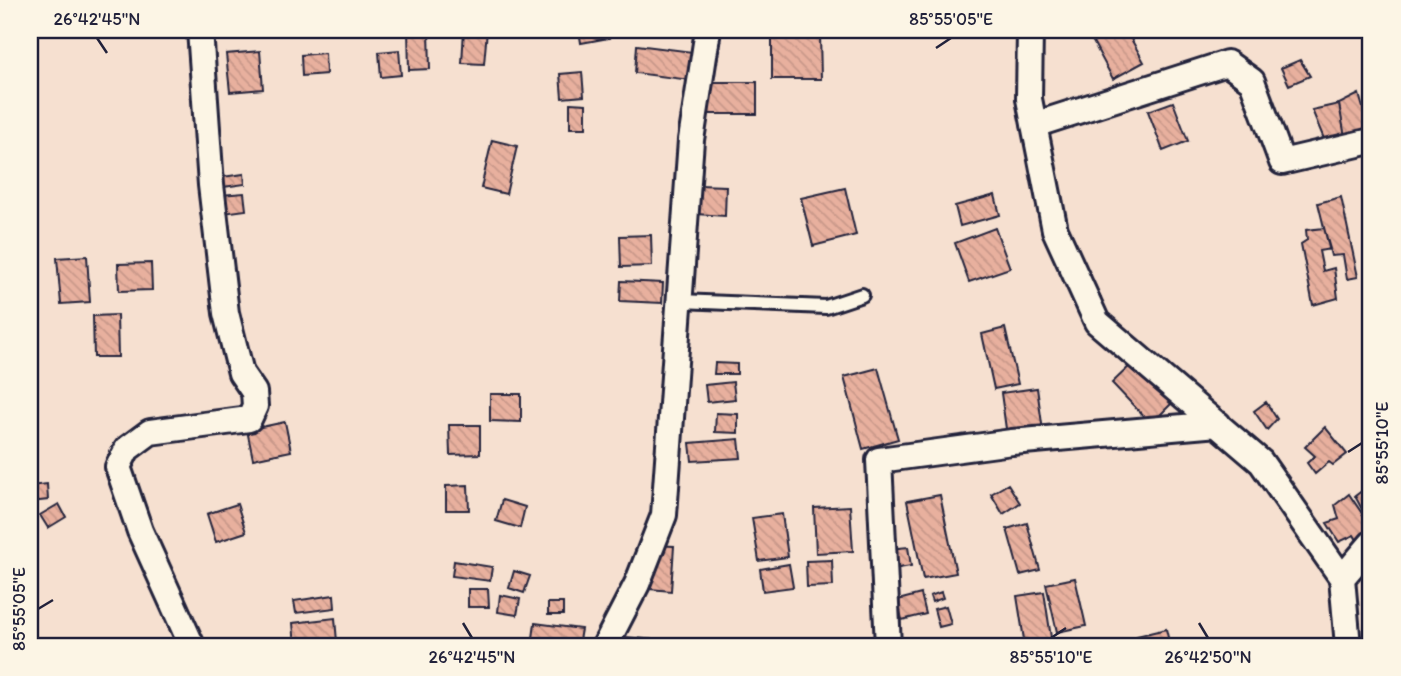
<svg xmlns="http://www.w3.org/2000/svg" width="1401" height="676" font-family="Itim,sans-serif">
	<defs>
		<pattern id="building-back-hatch" width="6" height="6" patternUnits="userSpaceOnUse" patternTransform="scale(1.75)"><rect width="6" height="6" fill="#e8b09e"/><path d="M-1 5l2 2M0 0l6 6M5-1l2 2" fill="none" stroke="#c79789"/></pattern>
	</defs>
	<rect width="100%" height="100%" fill="#f6e0d0"/>
	<filter id="ink" filterUnits="userSpaceOnUse"><feTurbulence type="fractalNoise" baseFrequency=".0143" numOctaves="2"/><feDisplacementMap in="SourceGraphic" scale="14" xChannelSelector="R" yChannelSelector="G"/><feConvolveMatrix kernelMatrix="1 2 1 2 8 2 1 2 1" color-interpolation-filters="sRGB"/></filter>
	<g filter="url(#ink)">
		<path fill="url(#building-back-hatch)" stroke="#22223b" stroke-width="2" d="M408,30H429L430,69L409,70Z
			M464,30H487L484,64L462,63Z
			M579,30H607L609,38L581,43Z
			M658,30H695V33L658,32Z
			M1111,30H1126L1144,62L1113,79L1092,40Z
			M820,34L821,79H772V35Z
			M637,45L693,52L690,80L635,73Z
			M399,50L401,75L381,77L379,52Z
			M260,51L263,89L230,92L226,54Z
			M325,53L326,74L302,76L301,55Z
			M1300,60L1310,76L1289,85L1281,68Z
			M582,72L584,96L562,98L560,74Z
			M707,82H757V114H707Z
			M1359,94L1369,129L1345,137L1339,104Z
			M1173,102L1188,141L1163,151L1148,111Z
			M570,103L586,104V128H570Z
			M1339,104L1345,137L1324,139L1312,110Z
			M492,140L517,146L506,194L481,188Z
			M244,174L245,184L223,187L222,177Z
			M698,185L726,186L725,216L696,214Z
			M845,188L856,235L813,246L801,198Z
			M244,193L246,210L224,213L221,195Z
			M995,195L1000,215L960,226L955,206Z
			M1341,197L1358,277L1347,279L1343,255L1331,256L1318,203Z
			M995,228L1010,268L969,282L955,243Z
			M1324,228L1330,249L1319,251L1323,271L1334,268L1338,298L1313,305L1301,244L1307,240L1306,230Z
			M651,235L652,266L621,267L620,236Z
			M87,256L90,302L61,304L57,258Z
			M151,263L152,290L119,291L118,264Z
			M621,281L663,283L662,303L620,301Z
			M117,315L118,357H94L93,316Z
			M1005,328L1018,384L994,389L982,334Z
			M1135,361L1174,401L1151,424L1112,383Z
			M715,363L737,364V374H714Z
			M878,368L898,439L863,449L844,377Z
			M733,382L735,399L707,402L705,385Z
			M1037,388L1043,431L1007,436L1001,393Z
			M490,394H521V422L490,421Z
			M1266,402L1277,419L1267,430L1254,411Z
			M716,413L738,414V433L715,432Z
			M285,422L291,451L253,459L247,430Z
			M449,425H480V454L450,455Z
			M1325,427L1347,454L1333,465L1329,462L1315,474L1307,463L1315,456L1305,447Z
			M739,439L741,458L692,461L690,443Z
			M47,484L48,500L31,502L30,486Z
			M1008,484L1020,503L1003,514L991,494Z
			M1371,484V526L1355,496Z
			M468,485L469,510H446V486Z
			M1349,494L1371,527V531L1357,540L1354,535L1339,542L1327,523L1339,519L1335,505Z
			M940,495L956,573L923,579L907,501Z
			M502,500L525,507L520,528L496,521Z
			M59,504L66,517L48,528L40,515Z
			M237,504L246,532L216,542L207,514Z
			M850,506L853,551L816,553L814,508Z
			M782,514L788,557L759,561L752,518Z
			M1027,523L1040,570L1020,575L1007,529Z
			M653,545L674,546L671,591L650,589Z
			M908,547L911,566L893,569L889,549Z
			M832,560L833,586L807,587L806,561Z
			M454,561L492,567L490,581L452,576Z
			M789,564L793,587L763,591L760,569Z
			M514,571L530,576L524,593L509,588Z
			M1075,578L1086,626L1057,632L1046,584Z
			M468,589H488L489,607H468Z
			M941,592L943,598L932,602L930,596Z
			M1044,592L1052,644L1025,646L1017,596Z
			M921,594L926,614L902,620L898,600Z
			M334,595L335,608L296,613L294,601Z
			M500,595L520,599L517,615L498,612Z
			M548,603H563V615H548Z
			M946,606L951,624L939,627L934,609Z
			M335,618L337,642L295,646L293,623Z
			M535,623L581,629L578,646H532Z
			M1166,629L1170,646H1140L1137,636Z
			M614,636L665,641L664,646H613Z
			M876,637L877,646H851L850,641Z
			M789,639V646H758V641Z"/>
		<g fill="none" stroke-linecap="round" stroke-linejoin="round">
			<defs>
				<path id="service" d="M680,301L826,307L862,295"/>
				<path id="minor" d="M1030,30L1029,99L1055,230L1097,322L1261,462L1342,578
					M1034,125L1227,63L1252,81L1282,162L1371,141
					M192,646L140,531L118,467L127,449L150,432L249,419L255,406L254,392L241,373L226,313L211,185L200,30
					M605,646L637,584L664,515L691,140L708,30
					M888,646L879,460L1012,442L1218,424
					M1348,646L1342,578L1371,544"/>
			</defs>
			<use href="#service" stroke="#22223b" stroke-width="18"/>
			<use href="#minor" stroke="#22223b" stroke-width="30"/>
			<use href="#service" stroke="#fcf5e5" stroke-width="12"/>
			<use href="#minor" stroke="#fcf5e5" stroke-width="24"/>
		</g>
	</g>
	<path fill="none" stroke="#22223b" stroke-width="2.5" d="M97,38L107,53M936,48L951,38M1348,452L1362,443M38,609L53,600M463,623L472,638M1199,623L1208,638M1051,638L1066,628"/>
	<rect width="1401" height="676" fill="none" stroke="#fcf5e5" stroke-width="77"/>
	<rect x="38" y="38" width="1324" height="600" fill="none" stroke="#22223b" stroke-width="2.5"/>
	<g font-size="18" text-anchor="middle" fill="#22223b">
		<text x="97" y="25">26°42'45"N</text>
		<text x="951" y="25">85°55'05"E</text>
		<text transform="translate(1382 443) rotate(-90)" y="6">85°55'10"E</text>
		<text transform="translate(19 609) rotate(-90)" y="6">85°55'05"E</text>
		<text x="472" y="663">26°42'45"N</text>
		<text x="1051" y="663">85°55'10"E</text>
		<text x="1208" y="663">26°42'50"N</text>
	</g>
</svg>
